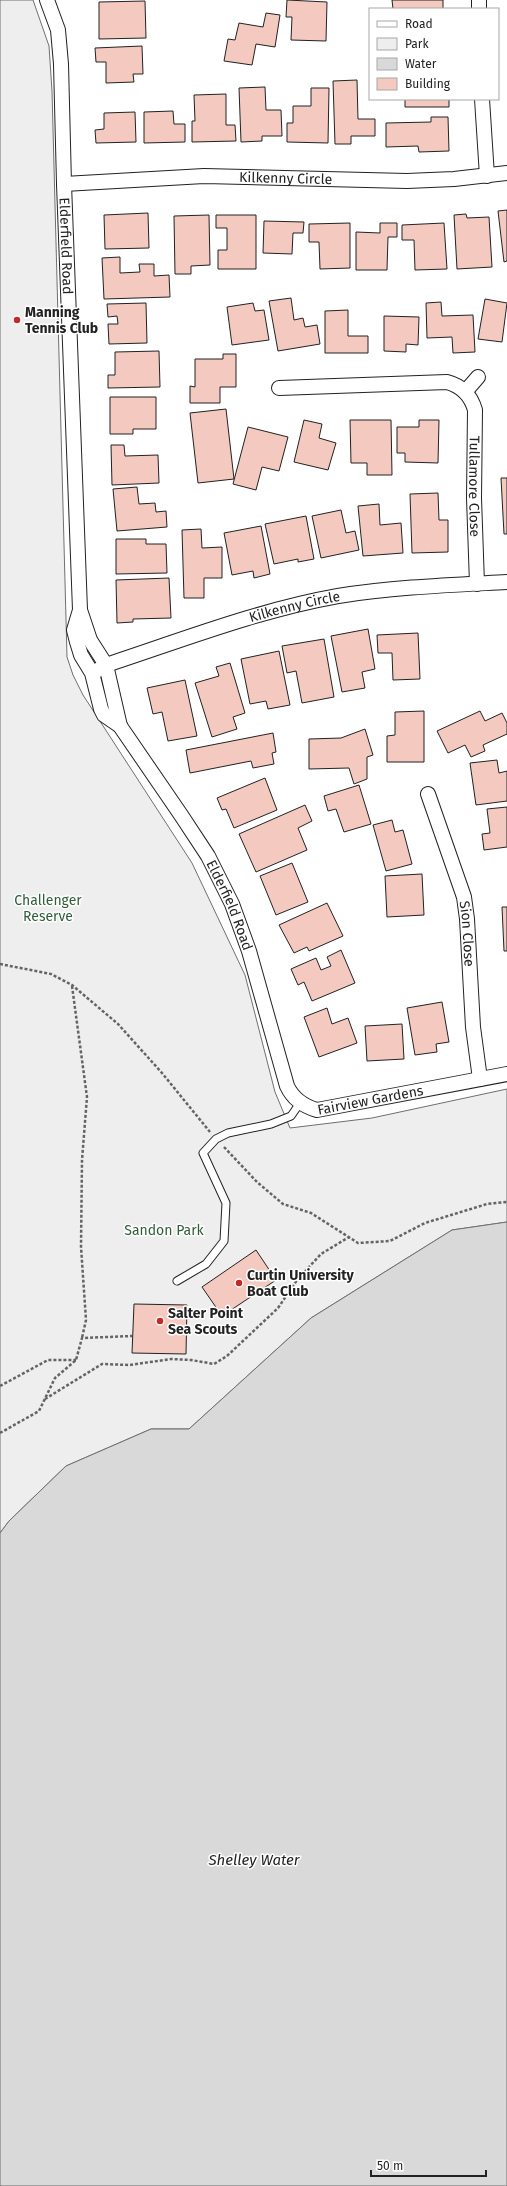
<svg xmlns="http://www.w3.org/2000/svg" width="507" height="2186" font-family="'Fira Sans',sans-serif">
	<rect width="100%" height="100%" fill="#fff"/>
	<path fill="#eee" stroke="#6f6f6f" d="M0,0H33L49,46L52,91L67,657L73,675L83,695L192,863L245,975L275,1092L290,1128L372,1118L507,1089V1222L452,1230L311,1318L189,1429H151L66,1466L9,1521L0,1533Z"/>
	<path fill="#d9d9d9" stroke="#6f6f6f" d="M507,1222V2186H0V1533L9,1521L66,1466L151,1429H189L311,1318L452,1230Z"/>
	<path fill="#f3c9c0" stroke="#222" d="M287,0L327,2L326,41L291,40L292,17H286Z
		M392,0H443V9H393Z
		M145,1L146,38L99,39V2Z
		M266,13L280,15L275,47L256,44L252,65L224,61L228,39L235,40L239,23L263,27Z
		M142,46L143,74H133L134,82L106,83V62H96L95,48Z
		M357,80L358,119H375V136H351V144H335L333,81Z
		M265,87L266,110H281L282,136H262V141L241,142L239,88Z
		M311,88H329L328,143L287,142V123H293V106H311Z
		M226,94V125H235L236,141L192,142V121H195L194,95Z
		M405,99H449V107H405Z
		M173,111L174,124H185V142L144,143V112Z
		M135,112L136,142L96,143L95,130L104,129V113Z
		M431,117H448L449,151L419,152L418,146L386,147V123L431,122Z
		M507,210V261L504,262L498,211Z
		M148,213L149,248L105,249L104,215Z
		M466,214L467,218L489,217L492,267L457,269L454,215Z
		M209,215L210,265L191,266V274H175L174,216Z
		M216,215H256V269H218V250H227V228H216Z
		M264,221L304,222L303,233H293L292,254L263,253Z
		M350,223V268L320,269L319,242H309V224Z
		M380,223H397V237H388L387,270H356V232L380,233Z
		M444,223L447,269L415,270L414,240H402V225Z
		M120,257V273L140,272L139,264H154V276L169,275L170,297L104,299L102,258Z
		M291,298L294,320L303,318L305,327L317,325L320,344L278,351L269,301Z
		M485,299L507,303L502,342L478,339Z
		M441,302L442,316L473,315L475,352L453,353L452,337L427,338L426,303Z
		M146,303L147,343L109,344L108,324H118L117,316L108,317L107,304Z
		M253,303L255,311L264,310L269,340L232,345L227,307Z
		M348,310V336H368V353H325V311Z
		M384,316L419,317L418,345L406,344V352L384,351Z
		M159,351L160,387L108,388V375H115V352Z
		M223,354H236V387H220V403H190V386L195,387V359H223Z
		M110,397H156V429H133V434H110Z
		M226,409L234,479L198,483L190,413Z
		M304,420L322,424L319,438L336,443L328,470L294,462Z
		M350,420H391L392,475H367V463H351Z
		M419,420H439L438,463L405,462V453H397V427H419Z
		M248,427L288,437L279,471L262,467L256,490L233,484Z
		M111,445H124L125,456L158,455L159,483L112,485Z
		M501,478H507V534H504Z
		M137,487L139,504L155,503L156,512L166,511L167,527L117,531L113,489Z
		M438,493L439,520H448V552L412,553L410,494Z
		M379,504L380,525L401,523L403,553L363,556L358,506Z
		M341,510L346,533L355,531L359,550L321,558L312,516Z
		M306,516L314,559L298,562V559L274,564L265,524Z
		M261,526L270,574L254,578L253,571L232,575L224,533Z
		M201,529L202,548L222,547V578H204V598H184L182,530Z
		M116,539H146V544H166L167,573L116,574Z
		M169,578L171,618L133,619V622L117,623L116,580Z
		M368,629L375,669L362,672L365,688L342,692L331,636Z
		M418,633L420,679L393,680L392,653H378L377,635Z
		M324,639L334,697L302,703L296,671L287,673L282,646Z
		M279,651L290,705L268,709L266,701L250,704L241,659Z
		M230,663L245,713L233,717L237,729L212,737L195,683L219,676L216,667Z
		M185,680L197,736L168,741L162,712L153,714L147,688Z
		M424,711V762H387V736L395,735V712Z
		M480,711L485,721L502,713L507,723V734L483,745L485,751L471,757L465,745L448,753L437,731Z
		M365,729L373,755L367,757V779L354,784L349,768L309,769V739L341,738Z
		M273,733L276,752L272,753L274,764L253,768L251,761L190,773L186,750Z
		M497,760L499,773L507,771V801L476,805L470,763Z
		M265,778L277,810L234,828L226,809L222,810L217,798Z
		M359,785L371,824L344,832L336,809L328,811L324,796Z
		M305,805L312,821L298,828L307,850L256,872L239,834Z
		M507,807V847L484,850L482,834L490,833L487,809Z
		M392,820L395,832L403,830L412,864L386,871L373,825Z
		M292,863L308,902L276,915L260,876Z
		M422,874L424,915L387,917L385,876Z
		M327,903L343,936L309,951L307,947L294,953L279,925Z
		M502,907H507V951H504Z
		M341,950L355,983L312,1001L304,982L298,985L291,969L316,958L321,970L331,966L327,957Z
		M442,1002L449,1042L436,1044L437,1052L415,1055L407,1008Z
		M327,1008L332,1024L348,1018L357,1043L319,1057L304,1017Z
		M402,1024L404,1059L367,1061L365,1026Z
		M256,1250L276,1280L222,1316L202,1287Z
		M134,1304L187,1305L186,1354L132,1353Z"/>
	<g fill="none" stroke-linecap="round" stroke-linejoin="round">
		<defs>
			<path id="service" d="M177,1281L206,1264L224,1241L226,1203L203,1153L216,1139L228,1133L271,1124L291,1116L300,1103"/>
			<g id="minor">
				<path id="s1" d="M47,0L58,30L61,64L64,184L80,610L90,640L106,665L120,726"/>
				<path d="M479,0V9"/>
				<path d="M482,99L487,176"/>
				<path id="s2" d="M64,184L204,176L407,181L454,179L507,173"/>
				<path id="s3" d="M279,388L447,382C462,386 471,396 475,410L474,498L477,584"/>
				<path d="M465,392L478,377"/>
				<path id="s4" d="M80,610L74,630L77,642L81,655L92,673L101,709L104,715L120,726L181,815L208,856L232,904L249,951L287,1086C293,1099 303,1106 317,1110L507,1074"/>
				<path id="s5" d="M98,670L106,665C182,640 259,610 338,596C394,587 451,585 507,582"/>
				<path id="s6" d="M428,794L464,897L467,919L473,1027L480,1079"/>
			</g>
		</defs>
		<use href="#service" stroke="#222" stroke-width="9"/>
		<use href="#minor" stroke="#222" stroke-width="16"/>
		<path stroke="#646464" stroke-width="2.5" stroke-dasharray="3 2" stroke-linecap="butt" d="M0,964L51,974L72,985L118,1024L162,1073L210,1132
			M72,986L87,1097L82,1160L81,1247L86,1320L82,1338
			M224,1147L257,1182L283,1204L311,1213L358,1243L390,1241L425,1223L487,1204L507,1202
			M0,1386L48,1360H76
			M45,1399L102,1364L130,1365L171,1359L191,1360L214,1364L227,1356L278,1308L297,1280L321,1254L349,1237
			M0,1433L39,1411L55,1378L76,1360L82,1338L132,1336"/>
		<use href="#service" stroke="#fff" stroke-width="7"/>
		<use href="#minor" stroke="#fff" stroke-width="14"/>
	</g>
	<g fill="#c62828" stroke="#fff" stroke-width="1.5">
		<circle cx="17" cy="320" r="4"/>
		<circle cx="239" cy="1283" r="4"/>
		<circle cx="160" cy="1321" r="4"/>
	</g>
	<g text-anchor="middle" stroke-width="3" stroke-linejoin="round" paint-order="stroke">
		<g font-size="14" fill="#222" stroke="#fff">
			<text dy="5" stroke="none"><textPath href="#s2" startOffset="222">Kilkenny Circle</textPath></text>
			<text dy="5" stroke="none"><textPath href="#s1" startOffset="248">Elderfield Road</textPath></text>
			<text dy="5" stroke="none"><textPath href="#s3" startOffset="286">Tullamore Close</textPath></text>
			<text dy="5" stroke="none"><textPath href="#s5" startOffset="207">Kilkenny Circle</textPath></text>
			<text dy="5" stroke="none"><textPath href="#s4" startOffset="342">Elderfield Road</textPath></text>
			<text dy="5" stroke="none"><textPath href="#s6" startOffset="146">Sion Close</textPath></text>
			<text dy="5" stroke="none"><textPath href="#s4" startOffset="626">Fairview Gardens</textPath></text>
		</g>
		<g font-size="14" font-weight="bold" fill="#222" stroke="#fff" text-anchor="start">
			<text x="25" y="317">Manning<tspan x="25" dy="16">Tennis Club</tspan></text>
			<text x="247" y="1280">Curtin University<tspan x="247" dy="16">Boat Club</tspan></text>
			<text x="168" y="1318">Salter Point<tspan x="168" dy="16">Sea Scouts</tspan></text>
		</g>
		<g font-size="14" fill="#2f5e38" stroke="#fff">
			<text x="48" y="905">Challenger<tspan x="48" dy="16">Reserve</tspan></text>
			<text x="164" y="1235">Sandon Park</text>
		</g>
		<g font-size="15" font-style="italic" fill="#222" stroke="#fff">
			<text x="254" y="1865">Shelley Water</text>
		</g>
	</g>
	<rect x="369" y="8" width="130" height="92" fill="#ffffff" stroke="#a7a7a7"/>
	<rect x="377" y="21" width="20" height="6" fill="#ffffff" stroke="#a7a7a7"/>
	<text x="405" y="28" font-size="12" fill="#222222">Road</text>
	<rect x="377" y="38" width="20" height="12" fill="#eeeeee" stroke="#a7a7a7"/>
	<text x="405" y="48" font-size="12" fill="#222222">Park</text>
	<rect x="377" y="58" width="20" height="12" fill="#d9d9d9" stroke="#a7a7a7"/>
	<text x="405" y="68" font-size="12" fill="#222222">Water</text>
	<rect x="377" y="78" width="20" height="12" fill="#f3c9c0" stroke="#a7a7a7"/>
	<text x="405" y="88" font-size="12" fill="#222222">Building</text>
	<path d="M371 2170v6h115v-6" fill="none" stroke="#222222" stroke-width="2"/>
	<text x="377" y="2170" font-size="12" fill="#222222" stroke="#ffffff" stroke-width="3" paint-order="stroke">50 m</text>
</svg>
